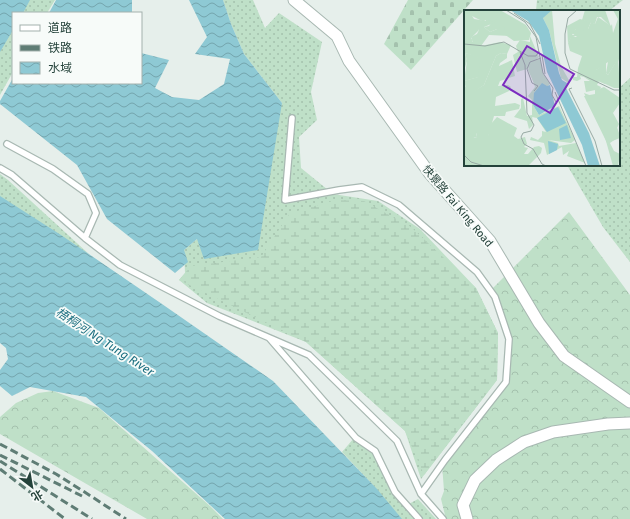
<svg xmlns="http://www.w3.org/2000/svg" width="630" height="519" font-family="'Fira Sans','Noto Sans SC',sans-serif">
	<defs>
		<pattern id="grass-dots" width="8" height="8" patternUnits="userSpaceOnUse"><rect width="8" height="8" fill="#bfe0c8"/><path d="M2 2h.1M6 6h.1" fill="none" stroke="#a4c1ad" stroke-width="1.8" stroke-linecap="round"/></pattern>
		<pattern id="forest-crowns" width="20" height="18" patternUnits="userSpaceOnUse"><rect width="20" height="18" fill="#bfe0c8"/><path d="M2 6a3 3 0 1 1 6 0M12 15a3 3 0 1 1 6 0" fill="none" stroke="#a4c1ad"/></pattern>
		<pattern id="wetland-marsh" width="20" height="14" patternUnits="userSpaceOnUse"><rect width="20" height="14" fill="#bfe0c8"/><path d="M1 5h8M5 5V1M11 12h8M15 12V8" fill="none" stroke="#a4c1ad"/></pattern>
		<pattern id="cemetery-stones" width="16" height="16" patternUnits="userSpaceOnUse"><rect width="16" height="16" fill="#bfe0c8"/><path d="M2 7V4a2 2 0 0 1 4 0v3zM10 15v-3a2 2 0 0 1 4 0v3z" fill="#a4c1ad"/></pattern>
		<pattern id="water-waves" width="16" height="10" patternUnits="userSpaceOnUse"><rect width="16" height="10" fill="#8ec9d4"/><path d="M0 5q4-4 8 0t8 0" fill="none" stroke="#74a5ad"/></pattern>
	</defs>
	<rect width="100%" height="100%" fill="#e6efeb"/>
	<path fill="url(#grass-dots)" d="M0,0H55L47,13H13V72L0,95Z
		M223,0H253L265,28L279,13L322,42L311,92L317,120L299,137L301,168L333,194L378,201L420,229L476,288L498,333L497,380L421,479L405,431L306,342L207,303L179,280L185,273L184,250L197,239L282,103L244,54L231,24Z
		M537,0H623L609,11H536Z
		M630,78V262L603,227L567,165H619V88Z
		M0,174L8,180L90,255L0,197Z
		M354,438L375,451L396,497L416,519H401L372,484L342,452Z
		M418,499L436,519H419L407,505Z"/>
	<path fill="url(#forest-crowns)" d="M569,212L630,295V519H446L441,499L444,491L442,464L506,378L507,333L490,291Z
		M53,391L99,408L210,506L223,519H147L0,434V417L16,403L38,393Z"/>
	<path fill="url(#wetland-marsh)" d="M336,200L364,201L411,227L476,288L498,333L497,380L424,475L405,431L306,342L179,280L191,266L261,257L290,213Z"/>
	<path fill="url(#cemetery-stones)" d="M408,0H473L411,70L384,44Z"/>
	<path fill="url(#water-waves)" d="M0,0H30L23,13H13V30L0,52Z
		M56,0H132V13H49Z
		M189,0H223L231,24L244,54L282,103L258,250L204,259L197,239L184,250L188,262L175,273L107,219L77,165L0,104V101L13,78V83H141V53L169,60L155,88L172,97L199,100L224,84L230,59L195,54L207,37Z
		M0,196L61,235L162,304L273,381L377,489L402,519H225L152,451L86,397L30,387L12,396L0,386V370L8,359L6,348L0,343Z"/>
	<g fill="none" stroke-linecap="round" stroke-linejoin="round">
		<defs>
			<path id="service" d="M292,118L285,200L339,190L362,187L399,205L477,272L495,297L509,339L506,382L445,460L421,494
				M7,144L53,169L88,194L96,213L85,238L120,265L219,316L309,355L397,441L421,494L443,519
				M0,168L12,175L85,238
				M270,339L356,438L375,451L395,492L419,519"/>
			<path id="minor" d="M294,0L337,36L349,61L430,174L490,241L539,323L564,356L630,402
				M467,519L463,505L475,480L496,460L524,442L553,432L608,424L630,423"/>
		</defs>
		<use href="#service" stroke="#a8b8b2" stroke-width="8"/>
		<use href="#minor" stroke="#a8b8b2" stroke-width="13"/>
		<use href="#service" stroke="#fff" stroke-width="5.5"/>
		<use href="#minor" stroke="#fff" stroke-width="11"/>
		<path stroke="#5f7d75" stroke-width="3" stroke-dasharray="8 4" stroke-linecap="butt" d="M0,444L56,474L83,491L126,519
			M0,455L82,496
			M0,461L92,519
			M0,469L65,519"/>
	</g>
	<g text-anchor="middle" stroke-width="3.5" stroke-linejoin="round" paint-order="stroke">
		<g font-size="11" fill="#24423a" stroke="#f7fbf9">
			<text transform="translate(458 206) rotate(50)" y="4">快景路 Fai King Road</text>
		</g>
		<g font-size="12" font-style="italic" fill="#1c6f80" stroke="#f7fbf9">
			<text transform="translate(105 342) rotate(33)" y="4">梧桐河 Ng Tung River</text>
		</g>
	</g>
	<g transform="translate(464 10)">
		<rect width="156" height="156" fill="#e6efeb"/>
		<path d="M0,0H13L22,8L20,12L8,6L15,20L7,28L9,31L7,33L0,30ZM36,0L62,15L67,23L65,30L50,31L33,19L26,22L20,17L25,16ZM149,0H156V55L154,49L144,65L142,63L144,52L131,61L125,58H114L118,46L106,41L104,33L107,27H113L108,23L112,19H124L127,12L131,14L134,7L147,16L148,14L149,23L154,9ZM1,43L13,46L17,52L15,67L0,71L3,51ZM37,43L43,44V48L36,53L35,56L48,50L51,66L36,71L34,76L44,75L47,77L45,81L32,87L31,96L51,93L56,95L55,99L42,102L41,106H30L24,127L12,123L13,127L9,128L0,123V77L4,76L5,84L20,75L32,46ZM76,49L79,64L86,74L71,88L69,95L75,105L95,96L111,130L107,133L84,130L94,133L95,136L112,133L121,153L103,146L105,141L99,145L98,137L83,145L80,133L66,130L67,127L74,130L78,126V121L82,122L73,108L68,107V90L64,86L71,77L64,56ZM131,76L135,79L140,77L156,88V93L149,103L155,114L153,118L156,128L143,133L120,86L131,84Z" fill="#bfe0c8"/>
		<path d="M13,0H38L30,13L20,17L26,22L40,16L41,22L46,26L25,25L17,36L36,32L47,35L43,44L37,43L32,46L20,75L4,86L0,71L14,67L16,52L13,47L1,43L3,51L0,61V30L9,32L7,27L13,24L15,20L9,14L8,6L10,9L22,11ZM88,0L91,34L97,56L106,72H103L97,68L85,20L79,8L80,5ZM116,9L127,12L124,19L115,21L112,19L108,25H114L107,28L104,33L103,16ZM66,26L75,47L63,59L53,62L49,45L54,42L52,36L56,30L66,32ZM139,46H142V63L144,65L154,48L156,78H150L135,71L133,75L137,77L136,79L122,82L120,71H126L120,67L116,66L117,69L113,71L109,70V67H113L114,58H117V62L131,61L137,56ZM59,88L63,106L68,105L69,115L65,119L63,111L50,107L57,98V89ZM33,107L53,118L50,126L54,129L61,127L63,134L60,137L64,138L60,144H64L70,137L75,136L78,138L77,143L64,156H0V123L8,124L10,128L13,127L12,122L24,126L26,115Z" fill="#bfe0c8"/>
		<path d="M76,49L79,64L86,74L70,73L64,60L66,52ZM120,83L144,92L156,126L146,133L150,141L156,144L154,156H149L140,124ZM100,117L95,122V130L83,124Z" fill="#bfe0c8"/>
		<path d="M121,0H141L147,17L137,7H133L131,14L118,10ZM117,58H128L143,66L141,74L116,63Z" fill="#bfe0c8"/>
		<path d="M10,0H34V2L30,13Z" fill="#bfe0c8"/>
		<path d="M46,0H88L79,8L85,20L95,63L98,70L103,73L102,78L125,123L136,156H124L118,135L83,62L75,26L64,11ZM78,73L83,76L86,75L91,96L75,105L69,95L70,83ZM94,97L102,113L83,122L73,108ZM103,115L107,128L96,130L95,119ZM84,131L94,134L93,140L85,144Z" fill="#8ec9d4"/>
		<path fill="none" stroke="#98aaa4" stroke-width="1" d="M42,0L61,12L72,27L79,63L89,78L88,85L92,92M113,0L104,8L101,24V43L106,59L150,80H156M50,3L66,14L76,34M0,34L21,36L40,32L64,46H72L75,41M56,42L61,55L63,103L70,115L67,121L59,123L57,127L60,134L69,139L78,154L82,156M78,45L81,64M108,78L105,79L131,131L138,156M70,81L74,76L68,73L63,59L66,52L77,48M91,82L122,156M0,145L7,152L20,156"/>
		<path fill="#7b2cbf" fill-opacity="0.15" stroke="#7b2cbf" stroke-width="2" d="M63,36L110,64L86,103L39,75Z"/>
		<rect width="156" height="156" fill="none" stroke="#24423a" stroke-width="2"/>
	</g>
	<rect x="12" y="12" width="130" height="72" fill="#f7fbf9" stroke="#a3b1ad"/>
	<rect x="20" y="25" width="20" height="6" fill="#ffffff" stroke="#a3b1ad"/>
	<text x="48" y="32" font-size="12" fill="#24423a">道路</text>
	<rect x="20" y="45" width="20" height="6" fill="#5f7d75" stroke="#a3b1ad"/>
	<text x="48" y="52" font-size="12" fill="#24423a">铁路</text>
	<rect x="20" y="62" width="20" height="12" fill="url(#water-waves)" stroke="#a3b1ad"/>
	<text x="48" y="72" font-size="12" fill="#24423a">水域</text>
	<g transform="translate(32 487) rotate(149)" stroke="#f7fbf9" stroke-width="3" paint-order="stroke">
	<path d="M0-3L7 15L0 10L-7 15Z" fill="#24423a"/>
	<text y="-6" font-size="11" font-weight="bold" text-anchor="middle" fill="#24423a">北</text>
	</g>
</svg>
